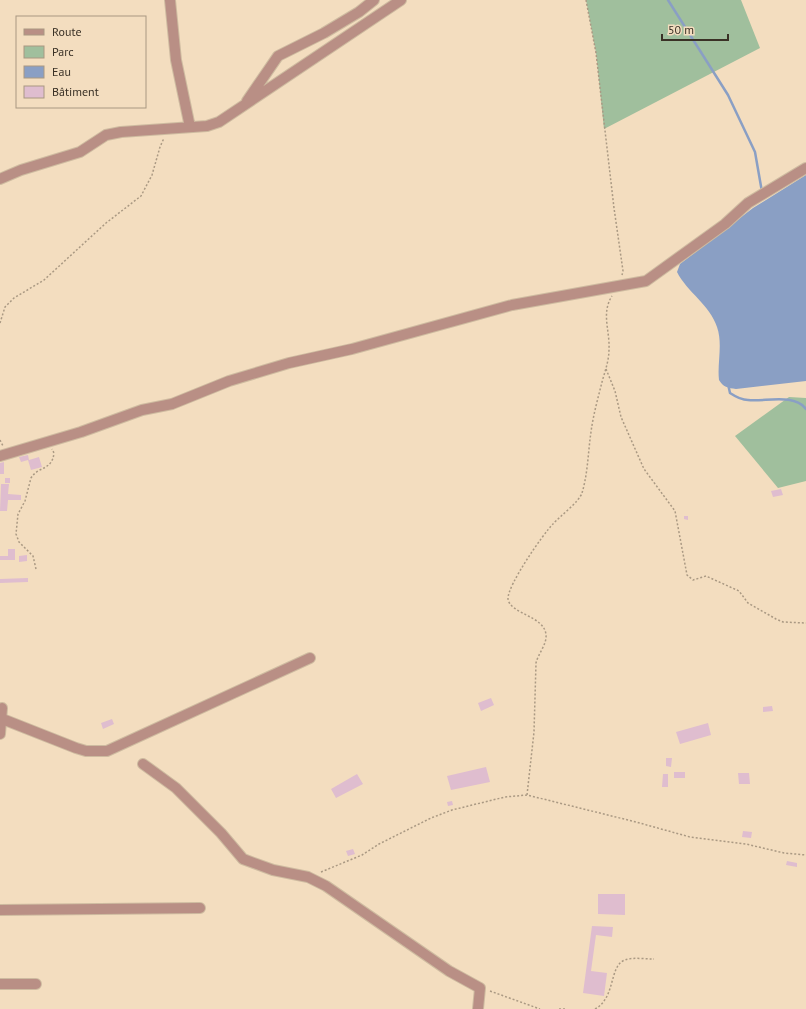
<svg xmlns="http://www.w3.org/2000/svg" width="806" height="1009" font-family="'PT Sans',sans-serif">
	<rect width="100%" height="100%" fill="#f3ddbf"/>
	<path fill="#a0bf9d" d="M586,0H741L760,48L604,129L596,53Z
		M789,397L806,398V481L778,488L735,436Z"/>
	<path fill="#8a9fc4" d="M806,175V381L736,389C728,388 723,387 719,380C717,363 723,344 717,327C710,305 687,292 677,272L680,264L753,208Z"/>
	<g fill="none" stroke-linecap="round" stroke-linejoin="round">
		<path stroke="#8a9fc4" stroke-width="2.5" d="M668,0L728,95L755,152L762,192
			M728,384L730,393C736,397 741,400 748,400C765,402 794,393 806,409"/>
	</g>
	<path fill="#dfbdcf" d="M28,455L29,460L39,457L42,467L31,470L28,460L21,462L19,457Z
		M4,462V474H0V463Z
		M5,478H10V483H5Z
		M1,484H9L8,494L21,495V500H8L7,511H0Z
		M781,489L783,495L773,497L771,491Z
		M684,516H688V520L684,519Z
		M8,549H15V560H0V556H8Z
		M27,555V561L19,562V556Z
		M28,578V582L0,583V579Z
		M491,698L494,705L481,711L478,703Z
		M772,706L773,711L763,712V707Z
		M112,719L114,724L103,729L101,723Z
		M708,723L711,735L680,744L676,732Z
		M666,758H672L671,767L666,766Z
		M486,767L490,782L451,790L447,776Z
		M674,772H685V778H674Z
		M738,773H749L750,784H739Z
		M357,774L363,784L336,798L331,789Z
		M663,774H668V787H662Z
		M452,801L453,805L448,806L447,802Z
		M743,831L752,832L751,838L742,837Z
		M353,849L355,854L348,856L346,851Z
		M787,861L797,863V867L786,865Z
		M598,894H625V915L598,914Z
		M592,926L613,927L612,937L596,935L591,971L607,973L604,996L583,993Z"/>
	<g fill="none" stroke-linecap="round" stroke-linejoin="round">
		<defs>
			<path id="minor" d="M170,0L176,60L190,127
				M247,101L278,56L324,33L359,12L374,0
				M0,179L21,170L80,152L106,135L121,132L207,126L219,122L401,0
				M0,456L81,432L142,410L172,404L229,381L289,363L352,349L512,305L646,281L725,224L748,203L806,168
				M0,718L76,748L86,751H107L310,658
				M0,734L2,708
				M143,764L176,788L221,833L243,859L273,870L308,877L326,886L449,971L480,988L478,1009
				M0,910L200,908
				M0,984H36"/>
		</defs>
		<use href="#minor" stroke="#cebba0" stroke-width="12"/>
		<path stroke="#aa9983" stroke-width="1.5" stroke-dasharray="2 2" stroke-linecap="butt" d="M586,0L596,53L614,208L623,271L622,275
			M0,323L5,307L14,298L44,280L106,223L141,196L152,175L160,147L164,138
			M606,369L615,391L621,417L644,469L675,511L687,575L693,580L706,576L739,591L748,603L776,619L783,622L806,623
			M0,440L3,446
			M36,569L33,556L19,542L16,534L18,514L25,501L31,478C38,466 52,471 54,453L52,449
			M527,795L534,732L536,663C538,654 547,644 546,635C545,616 510,614 508,599C507,586 543,534 553,524C560,516 579,502 582,493C588,473 588,452 591,432C593,416 598,398 602,382C605,371 609,361 609,349C610,331 601,313 612,296
			M321,872L362,855L379,844L431,818L452,810L505,797L527,795L636,822L690,837L746,844L784,853L806,855
			M490,991L540,1009
			M559,1009H566
			M595,1009C616,998 609,965 625,960C633,957 645,959 654,959"/>
		<use href="#minor" stroke="#b98f85" stroke-width="10"/>
	</g>
	<rect x="16" y="16" width="130" height="92" fill="#f3ddbf" stroke="#a99882"/>
	<rect x="24" y="29" width="20" height="6" fill="#b98f85" stroke="#a99882"/>
	<text x="52" y="36" font-size="12" fill="#3a3126">Route</text>
	<rect x="24" y="46" width="20" height="12" fill="#a0bf9d" stroke="#a99882"/>
	<text x="52" y="56" font-size="12" fill="#3a3126">Parc</text>
	<rect x="24" y="66" width="20" height="12" fill="#8a9fc4" stroke="#a99882"/>
	<text x="52" y="76" font-size="12" fill="#3a3126">Eau</text>
	<rect x="24" y="86" width="20" height="12" fill="#dfbdcf" stroke="#a99882"/>
	<text x="52" y="96" font-size="12" fill="#3a3126">Bâtiment</text>
	<path d="M662 34v6h66v-6" fill="none" stroke="#3a3126" stroke-width="2"/>
	<text x="668" y="34" font-size="12" fill="#3a3126" stroke="#f3ddbf" stroke-width="3" paint-order="stroke">50 m</text>
</svg>
